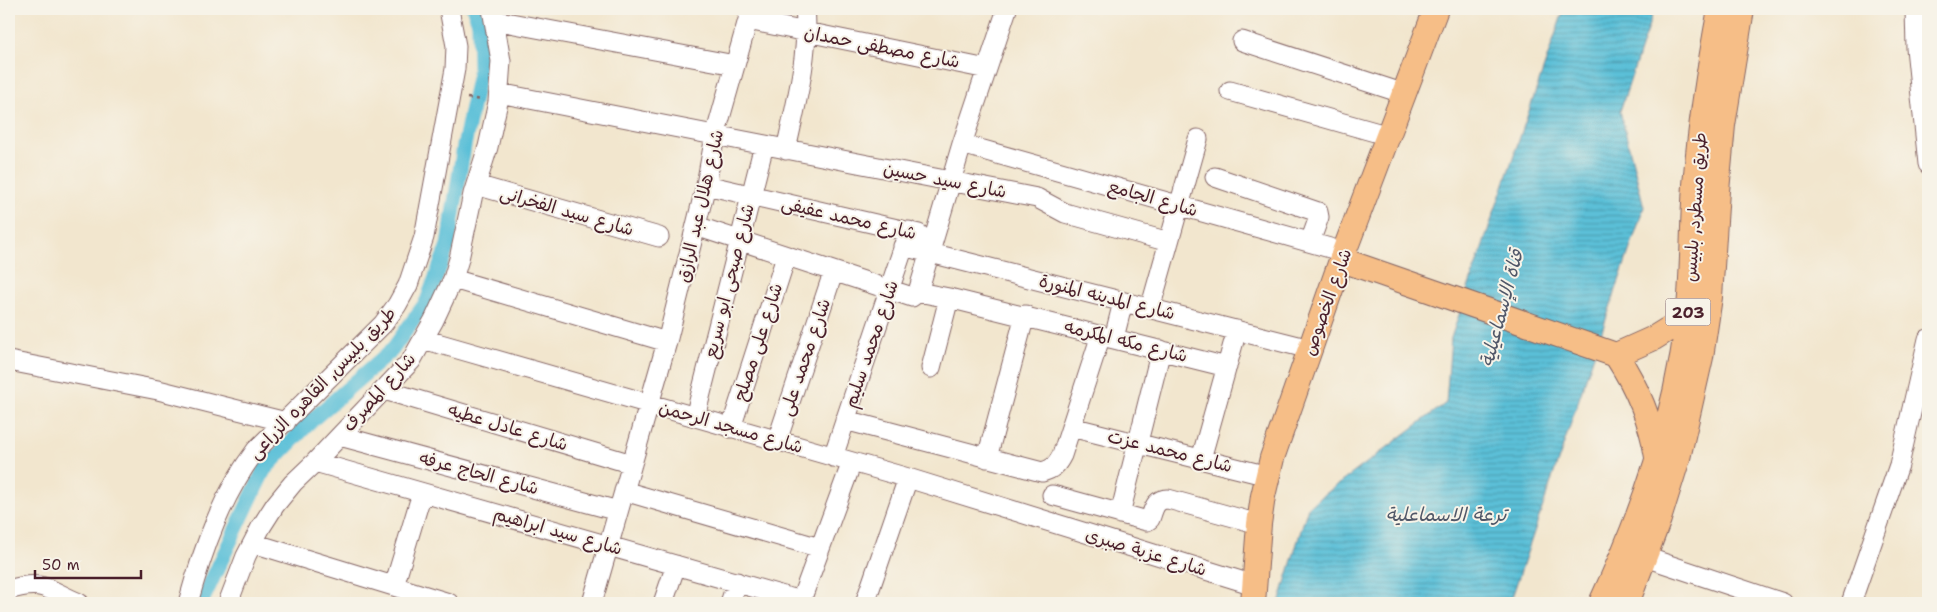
<svg xmlns="http://www.w3.org/2000/svg" width="1937" height="612" font-family="'Shantell Sans','Playpen Sans Arabic',sans-serif">
	<defs>
		<pattern id="water-rules" width="6" height="5" patternUnits="userSpaceOnUse" patternTransform="scale(1.25)"><rect width="6" height="5" fill="#5bc0d8"/><path d="M0 2.5h6" fill="none" stroke="#4d9baf"/></pattern>
	</defs>
	<rect width="100%" height="100%" fill="#f7f3e8"/>
	<filter id="ink" filterUnits="userSpaceOnUse"><feTurbulence type="fractalNoise" baseFrequency=".02" numOctaves="2"/><feDisplacementMap in="SourceGraphic" scale="10" xChannelSelector="R" yChannelSelector="G"/><feConvolveMatrix kernelMatrix="1 2 1 2 8 2 1 2 1" color-interpolation-filters="sRGB"/></filter>
	<filter id="wash" filterUnits="userSpaceOnUse"><feTurbulence type="fractalNoise" baseFrequency=".0096" numOctaves="4" result="noise"/><feDisplacementMap in="SourceGraphic" scale="20" xChannelSelector="R" yChannelSelector="G"/><feGaussianBlur stdDeviation="1.12" result="paint"/><feColorMatrix in="noise" values="0 0 0 0 0 0 0 0 0 0 0 0 0 0 0 0 0 1.4 0 .05"/><feComposite in="paint" operator="in"/></filter>
	<g filter="url(#wash)">
		<rect width="100%" height="100%" fill="#f2e6ce"/>
		<path fill="url(#water-rules)" stroke="#527082" d="M1564,9H1654L1620,111L1644,207L1510,603H1279L1308,507L1446,403L1451,338Z"/>
		<g fill="none" stroke-linecap="round" stroke-linejoin="round">
			<path stroke="#5bc0d8" stroke-width="15" d="M201,603L264,470L313,419L392,350L427,301L448,245L464,146L480,68L479,23L474,9"/>
		</g>
	</g>
	<g filter="url(#ink)">
		<g fill="none" stroke-linecap="round" stroke-linejoin="round">
			<defs>
				<path id="minor" d="M1915,9L1916,48L1928,164
					M494,20L735,65
					M748,20L987,69
					M1242,41L1405,94
					M1230,91L1389,136
					M499,93L1037,198L1065,213L1169,242
					M962,144L1344,252
					M786,150C795,108 810,52 805,9
					M1215,177L1318,212L1319,217L1310,242
					M476,185L659,237
					M706,185L919,234
					M696,226L912,297L918,292L949,298L1227,367
					M903,246L1310,349
					M453,279L667,342
					M918,292L962,144L1007,9
					M1150,309L1198,139
					M1114,338L1123,302
					M423,339L908,478L1254,585
					M9,361L158,390L286,422
					M931,368L949,298
					M384,390L632,464
					M695,417L764,145
					M845,420L1042,472C1053,469 1057,465 1062,455L1101,335
					M1071,427L1268,476
					M731,428L786,257
					M340,436L618,511
					M777,441L833,273
					M833,457L909,231
					M987,458L1025,315
					M1201,459L1237,330
					M315,462L801,601
					M624,491L820,548
					M1052,495L1147,521L1150,519C1154,508 1155,499 1168,499L1259,524
					M1120,514L1161,350
					M253,543L449,603
					M1645,557L1783,603
					M394,586L422,493
					M9,590C43,579 48,590 79,603
					M188,603C203,549 222,495 256,450L383,324L397,305L408,285L424,237L455,69L456,46L449,9
					M228,603L246,556L261,527L275,505L293,483L315,462L411,361L434,320L453,279L459,259L473,194L488,147L498,102L501,61L492,9
					M592,603L667,342L706,185L715,136L751,9
					M663,603L676,565
					M730,603L737,582
					M800,603L852,462
					M865,603L908,478
					M1851,603L1899,465L1928,339"/>
				<path id="major" d="M1342,260L1616,355C1637,387 1651,419 1657,457
					M1616,355L1654,338L1688,317
					M1253,603L1259,524L1263,496L1272,458L1344,252L1436,9
					M1601,603C1644,511 1675,420 1688,318C1693,274 1692,229 1695,185C1700,126 1709,67 1720,9
					M1627,603L1659,519L1678,458L1701,357L1710,297L1717,191L1723,125L1742,9"/>
			</defs>
			<use href="#minor" stroke="#856564" stroke-width="21"/>
			<use href="#major" stroke="#856564" stroke-width="26"/>
			<path stroke="#856564" stroke-width="2.5" stroke-dasharray="4 4" stroke-linecap="butt" d="M467,98L483,100"/>
			<use href="#minor" stroke="#fff" stroke-width="19"/>
			<use href="#major" stroke="#f6be87" stroke-width="24"/>
		</g>
	</g>
	<g text-anchor="middle" stroke-width="4" stroke-linejoin="round" paint-order="stroke">
		<rect fill="#f7f3e8" stroke="#7e5f64" stroke-width="1" x="1665.5" y="298.5" width="45" height="27" rx="4"/>
		<g font-size="16" font-weight="bold" fill="#4a1f2b">
			<text x="1688" y="318">203</text>
		</g>
		<g font-size="18" fill="#4a1f2b" stroke="#f7f3e8">
			<text transform="translate(882 47) rotate(11)" y="6">شارع مصطفى حمدان</text>
			<text transform="translate(945 180) rotate(11)" y="6">شارع سيد حسين</text>
			<text transform="translate(1153 198) rotate(16)" y="6">شارع الجامع</text>
			<text transform="translate(700 206) rotate(-77)" y="6">شارع هلال عبد الرازق</text>
			<text transform="translate(1695 207) rotate(-86)" y="6">طريق مسطرد, بلبيس</text>
			<text transform="translate(567 211) rotate(16)" y="6">شارع سيد الفخرانى</text>
			<text transform="translate(849 218) rotate(13)" y="6">شارع محمد عفيفى</text>
			<text transform="translate(729 281) rotate(-76)" y="6">شارع صبحى ابو سريع</text>
			<text transform="translate(1107 297) rotate(14)" y="6">شارع المدينه المنورة</text>
			<text transform="translate(1327 302) rotate(-70)" y="6">شارع الخصوص</text>
			<text transform="translate(1126 341) rotate(14)" y="6">شارع مكه المكرمه</text>
			<text transform="translate(758 342) rotate(-72)" y="6">شارع على مصلح</text>
			<text transform="translate(871 344) rotate(-71)" y="6">شارع محمد سليم</text>
			<text transform="translate(805 357) rotate(-71)" y="6">شارع محمد على</text>
			<text transform="translate(322 383) rotate(-46)" y="6">طريق بلبيس, القاهره الزراعى</text>
			<text transform="translate(379 392) rotate(-48)" y="6">شارع المصرف</text>
			<text transform="translate(508 427) rotate(17)" y="6">شارع عادل عطيه</text>
			<text transform="translate(731 427) rotate(16)" y="6">شارع مسجد الرحمن</text>
			<text transform="translate(1170 451) rotate(14)" y="6">شارع محمد عزت</text>
			<text transform="translate(479 473) rotate(15)" y="6">شارع الحاج عرفه</text>
			<text transform="translate(558 531) rotate(16)" y="6">شارع سيد ابراهيم</text>
			<text transform="translate(1146 552) rotate(17)" y="6">شارع عزبة صبرى</text>
		</g>
		<g font-size="19" font-style="italic" fill="#505768" stroke="#f7f3e8">
			<text transform="translate(1501 308) rotate(-75)" y="7">قناة الإسماعيلية</text>
			<text x="1446" y="521">ترعة الاسماعلية</text>
		</g>
	</g>
	<rect width="1937" height="612" fill="none" stroke="#f7f3e8" stroke-width="30"/>
	<path d="M35 570v8h106v-8" fill="none" stroke="#4a1f2b" stroke-width="2.5"/>
	<text x="42" y="570" font-size="15" fill="#4a1f2b" stroke="#f7f3e8" stroke-width="4" paint-order="stroke">50 m</text>
</svg>
